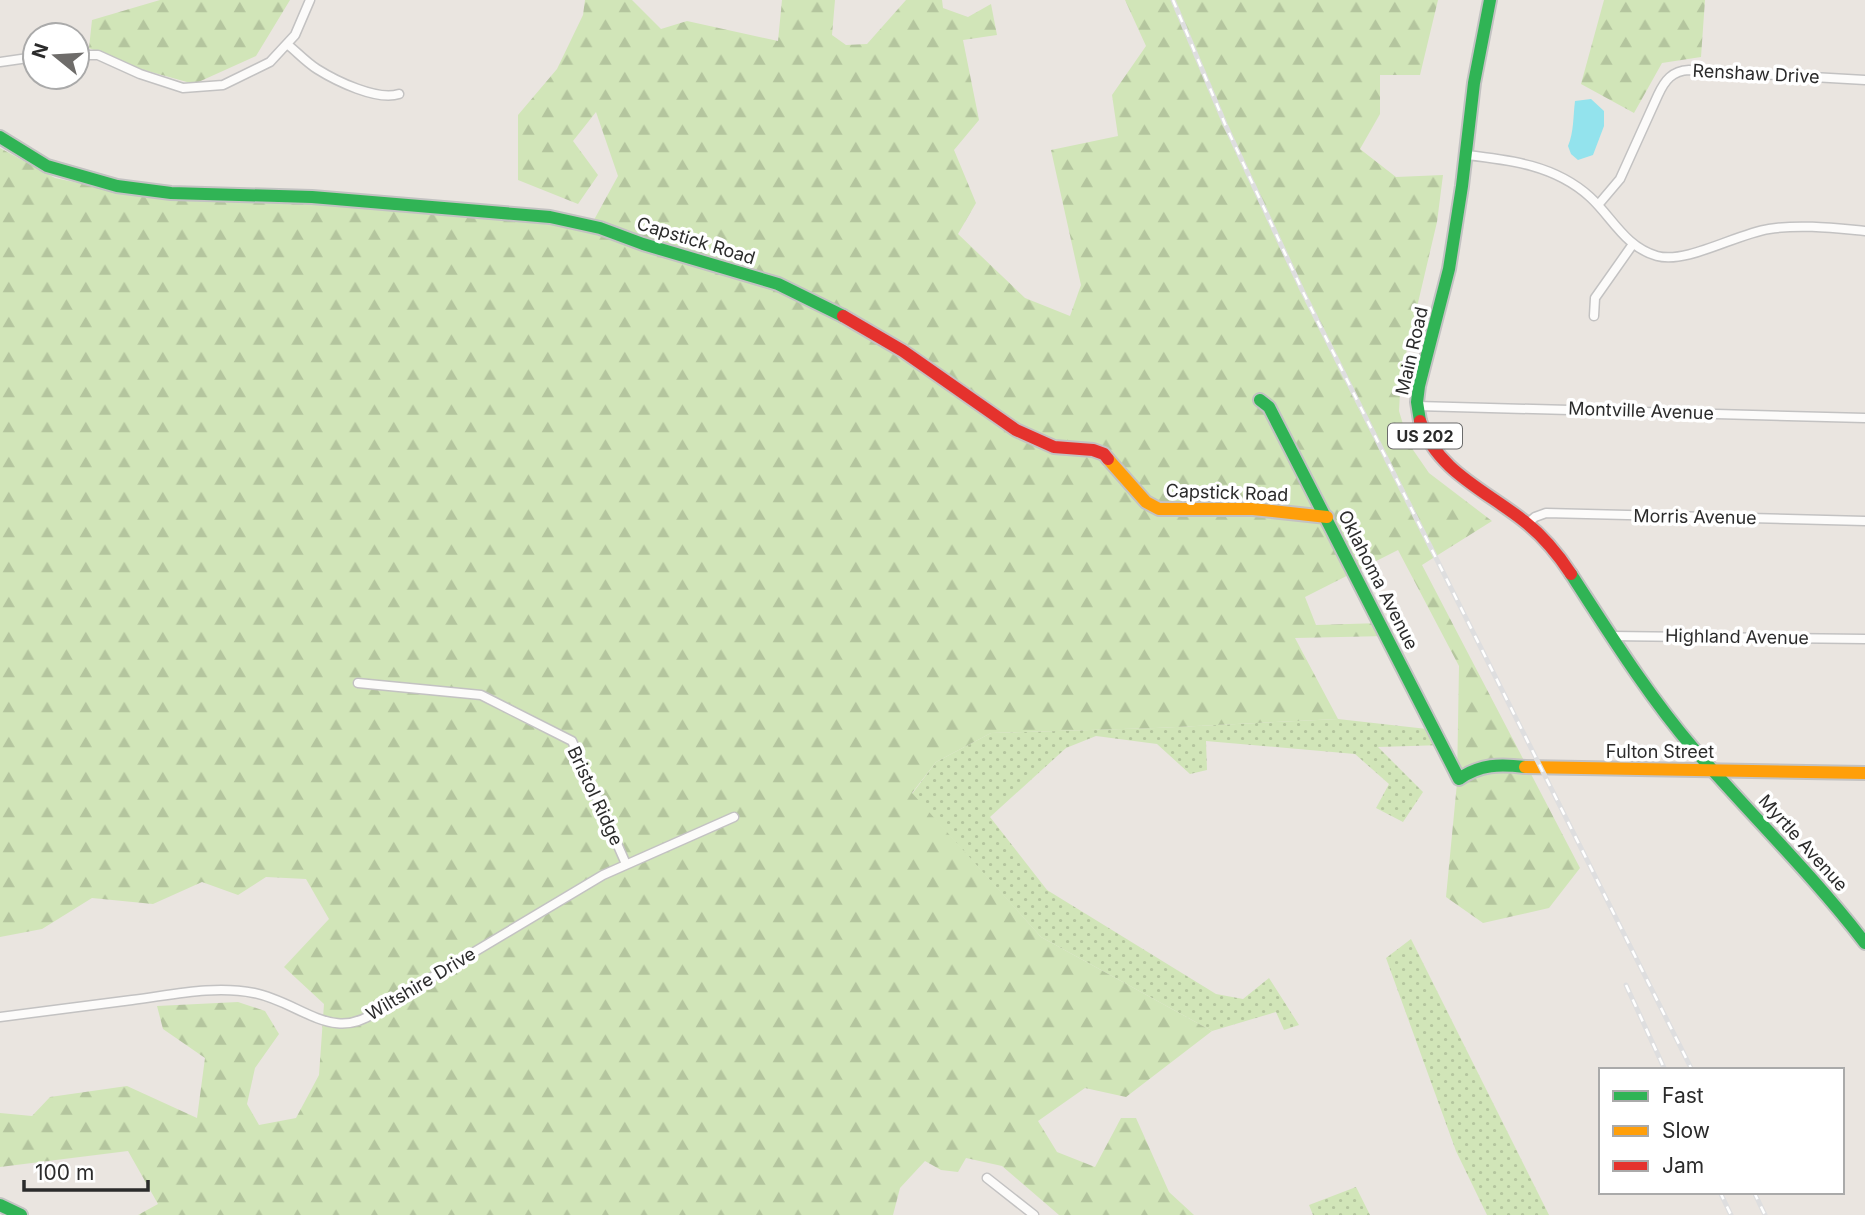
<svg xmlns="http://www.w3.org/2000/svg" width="1865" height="1215" font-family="Inter,sans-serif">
	<defs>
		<pattern id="grass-dots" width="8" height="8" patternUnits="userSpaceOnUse" patternTransform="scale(1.75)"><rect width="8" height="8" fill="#d1e5b8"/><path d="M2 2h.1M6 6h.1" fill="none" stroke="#b4c59e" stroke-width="1.8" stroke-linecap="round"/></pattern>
		<pattern id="forest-firs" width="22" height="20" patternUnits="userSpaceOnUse" patternTransform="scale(1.75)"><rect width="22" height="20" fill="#d1e5b8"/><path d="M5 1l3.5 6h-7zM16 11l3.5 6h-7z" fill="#b4c59e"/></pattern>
	</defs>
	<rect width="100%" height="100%" fill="#eae5e0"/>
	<path fill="url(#grass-dots)" d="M1338,719L1436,730L1443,745L1378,747L1423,792L1403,822L1376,808L1389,784L1355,754L1206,741L1207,770L1190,774L1157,744L1096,736L1066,748L990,817L1047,890L1216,994L1243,999L1269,978L1299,1025L1284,1030L1276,1012L1212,1031L1041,937L912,794L936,762L991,733L1156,728Z
		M1411,939L1549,1215H1487L1456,1151L1386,958Z
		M1356,1187L1370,1215H1313L1309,1205Z"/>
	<path fill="url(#forest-firs)" d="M160,0H290L256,56L194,84L137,68L89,48L92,20Z
		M585,0H632L661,29L687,21L778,41L782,0H835L832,35L846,45L867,44L906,0H942L943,8L968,17L991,4L997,35L963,40L979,120L954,150L976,203L958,234L1025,298L1070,316L1081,285L1051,150L1118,136L1112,95L1146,46L1125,0H1438L1420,75H1380V114L1360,149L1396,177L1443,175L1437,222L1401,375L1399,411L1409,444L1429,473L1492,521L1422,565L1580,868L1549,908L1483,923L1446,897L1457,783L1459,666L1398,550L1305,597L1316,625L1381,623L1387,636L1295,638L1338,719L1156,728L991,733L936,762L912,793L1041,937L1212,1031L1126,1097L1085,1088L1038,1121L1057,1152L1095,1167L1121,1118H1136L1169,1192L1194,1215H1059L1002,1166L966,1158L958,1172L941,1170L925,1161L900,1188L893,1215H138L158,1204L128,1151L0,1167V1113L32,1116L50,1097L127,1086L197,1118L205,1058L163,1029L157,1006L238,1002L265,1011L279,1034L255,1068L247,1104L259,1125L296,1118L319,1075L324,1004L284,967L329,919L306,879L266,877L238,895L202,882L153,904L92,898L42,929L0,937V148L55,178L125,193L295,196L589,229L618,176L596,112L573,141L598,175L578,204L518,180V115L557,69L583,15Z
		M1604,0H1705L1701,57L1662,63L1634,113L1581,84Z"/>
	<path fill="#93e3ed" d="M1591,99L1604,111V126L1593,155L1578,160L1571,154L1568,146C1574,132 1573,117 1575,101Z"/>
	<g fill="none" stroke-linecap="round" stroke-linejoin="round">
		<defs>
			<path id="street" d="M287,44C297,52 306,62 317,69C336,81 377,101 399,94
				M77,55H98L140,74L183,88L223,85L270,62L295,35L310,0
				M0,62L35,57
				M1466,155C1510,160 1555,165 1590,197C1612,217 1625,247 1657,256C1687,264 1736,234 1769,229C1801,224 1833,228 1865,231
				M1598,205L1620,179L1658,95C1665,80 1672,71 1689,70L1865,80
				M1594,316L1595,298L1633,244
				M1417,406L1865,418
				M1528,523L1535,517L1546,513L1865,521
				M1610,636L1865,639
				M358,683L481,695L572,741L626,864
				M0,1017C44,1011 88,1006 132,1000C172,995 214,985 254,993C303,1003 335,1047 382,1007L603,875L734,817
				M987,1178L1034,1215"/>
			<path id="fast" d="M0,137L47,166L117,186L171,193L312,197L550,217L600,228L643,244L778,284L843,316
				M1260,400L1269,407L1459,779C1480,764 1500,764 1525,767
				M1420,421L1417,402L1419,386L1449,269L1462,186L1474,83L1490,0
				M1571,574C1610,634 1647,694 1693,748C1750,814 1812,874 1865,943
				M0,1205L21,1215"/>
			<path id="slow" d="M1108,459L1146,502L1159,509H1253L1327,517
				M1525,767L1865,773"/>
			<path id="jam" d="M843,316L903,351L1016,430L1054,447L1093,450L1104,454L1108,459
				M1420,421C1437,471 1485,490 1524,521C1543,536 1558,554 1571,574"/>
		</defs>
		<use href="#street" stroke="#c3c2c2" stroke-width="11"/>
		<use href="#fast" stroke="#c3c2c2" stroke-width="16"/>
		<use href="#slow" stroke="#c3c2c2" stroke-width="16"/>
		<use href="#jam" stroke="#c3c2c2" stroke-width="16"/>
		<use href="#street" stroke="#fcfbfa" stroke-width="8"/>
		<use href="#fast" stroke="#30b455" stroke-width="12"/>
		<use href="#slow" stroke="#ff9f0a" stroke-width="12"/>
		<use href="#jam" stroke="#e5322d" stroke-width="12"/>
		<defs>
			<path id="rail" d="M1173,0L1225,124L1302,290L1692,1070
				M1626,985L1665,1070
				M1720,1192L1731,1215
				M1754,1192L1765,1215"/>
		</defs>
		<use href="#rail" stroke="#dededf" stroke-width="5"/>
		<use href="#rail" stroke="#fff" stroke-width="2.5" stroke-dasharray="8" stroke-linecap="butt"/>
	</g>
	<g text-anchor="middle" stroke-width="7" stroke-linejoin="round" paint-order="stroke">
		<rect fill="#fff" stroke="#6b6b6b" stroke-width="2" x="1388" y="423.5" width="74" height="25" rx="5"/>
		<g font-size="16" font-weight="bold" fill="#2b2b2b">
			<text x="1425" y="442">US 202</text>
		</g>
		<g font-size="18" fill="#2b2b2b" stroke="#fff">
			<text transform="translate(1756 74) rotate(3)" y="6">Renshaw Drive</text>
			<text transform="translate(696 241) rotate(17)" y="6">Capstick Road</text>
			<text transform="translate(1412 351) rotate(-77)" y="6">Main Road</text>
			<text transform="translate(1641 411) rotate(2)" y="6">Montville Avenue</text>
			<text transform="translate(1227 493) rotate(2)" y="6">Capstick Road</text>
			<text transform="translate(1695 517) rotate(1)" y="6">Morris Avenue</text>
			<text transform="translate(1378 580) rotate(63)" y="6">Oklahoma Avenue</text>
			<text transform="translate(1737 637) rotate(1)" y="6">Highland Avenue</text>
			<text x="1660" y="758">Fulton Street</text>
			<text transform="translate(595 796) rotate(65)" y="6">Bristol Ridge</text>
			<text transform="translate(1803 843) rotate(48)" y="6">Myrtle Avenue</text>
			<text transform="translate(421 984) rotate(-31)" y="6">Wiltshire Drive</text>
		</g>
	</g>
	<rect x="1599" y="1068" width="245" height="126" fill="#ffffff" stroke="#aaaaaa" stroke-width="2"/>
	<rect x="1613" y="1091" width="35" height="10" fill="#30b455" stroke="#aaaaaa" stroke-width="2"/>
	<text x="1662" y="1103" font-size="21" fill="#2b2b2b">Fast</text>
	<rect x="1613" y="1126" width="35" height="10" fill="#ff9f0a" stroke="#aaaaaa" stroke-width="2"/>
	<text x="1662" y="1138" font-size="21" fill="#2b2b2b">Slow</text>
	<rect x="1613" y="1161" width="35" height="10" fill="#e5322d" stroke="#aaaaaa" stroke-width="2"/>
	<text x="1662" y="1173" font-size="21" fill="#2b2b2b">Jam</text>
	<g transform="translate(56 56) rotate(288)"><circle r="33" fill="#ffffff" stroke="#aaaaaa" stroke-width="2"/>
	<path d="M0-5L12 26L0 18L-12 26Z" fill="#6e6c6a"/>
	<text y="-10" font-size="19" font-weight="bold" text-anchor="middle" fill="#2b2b2b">N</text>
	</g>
	<path d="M24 1180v10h124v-10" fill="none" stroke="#2b2b2b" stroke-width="3.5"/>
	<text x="35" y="1180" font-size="21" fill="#2b2b2b" stroke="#ffffff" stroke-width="5" paint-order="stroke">100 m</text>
</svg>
